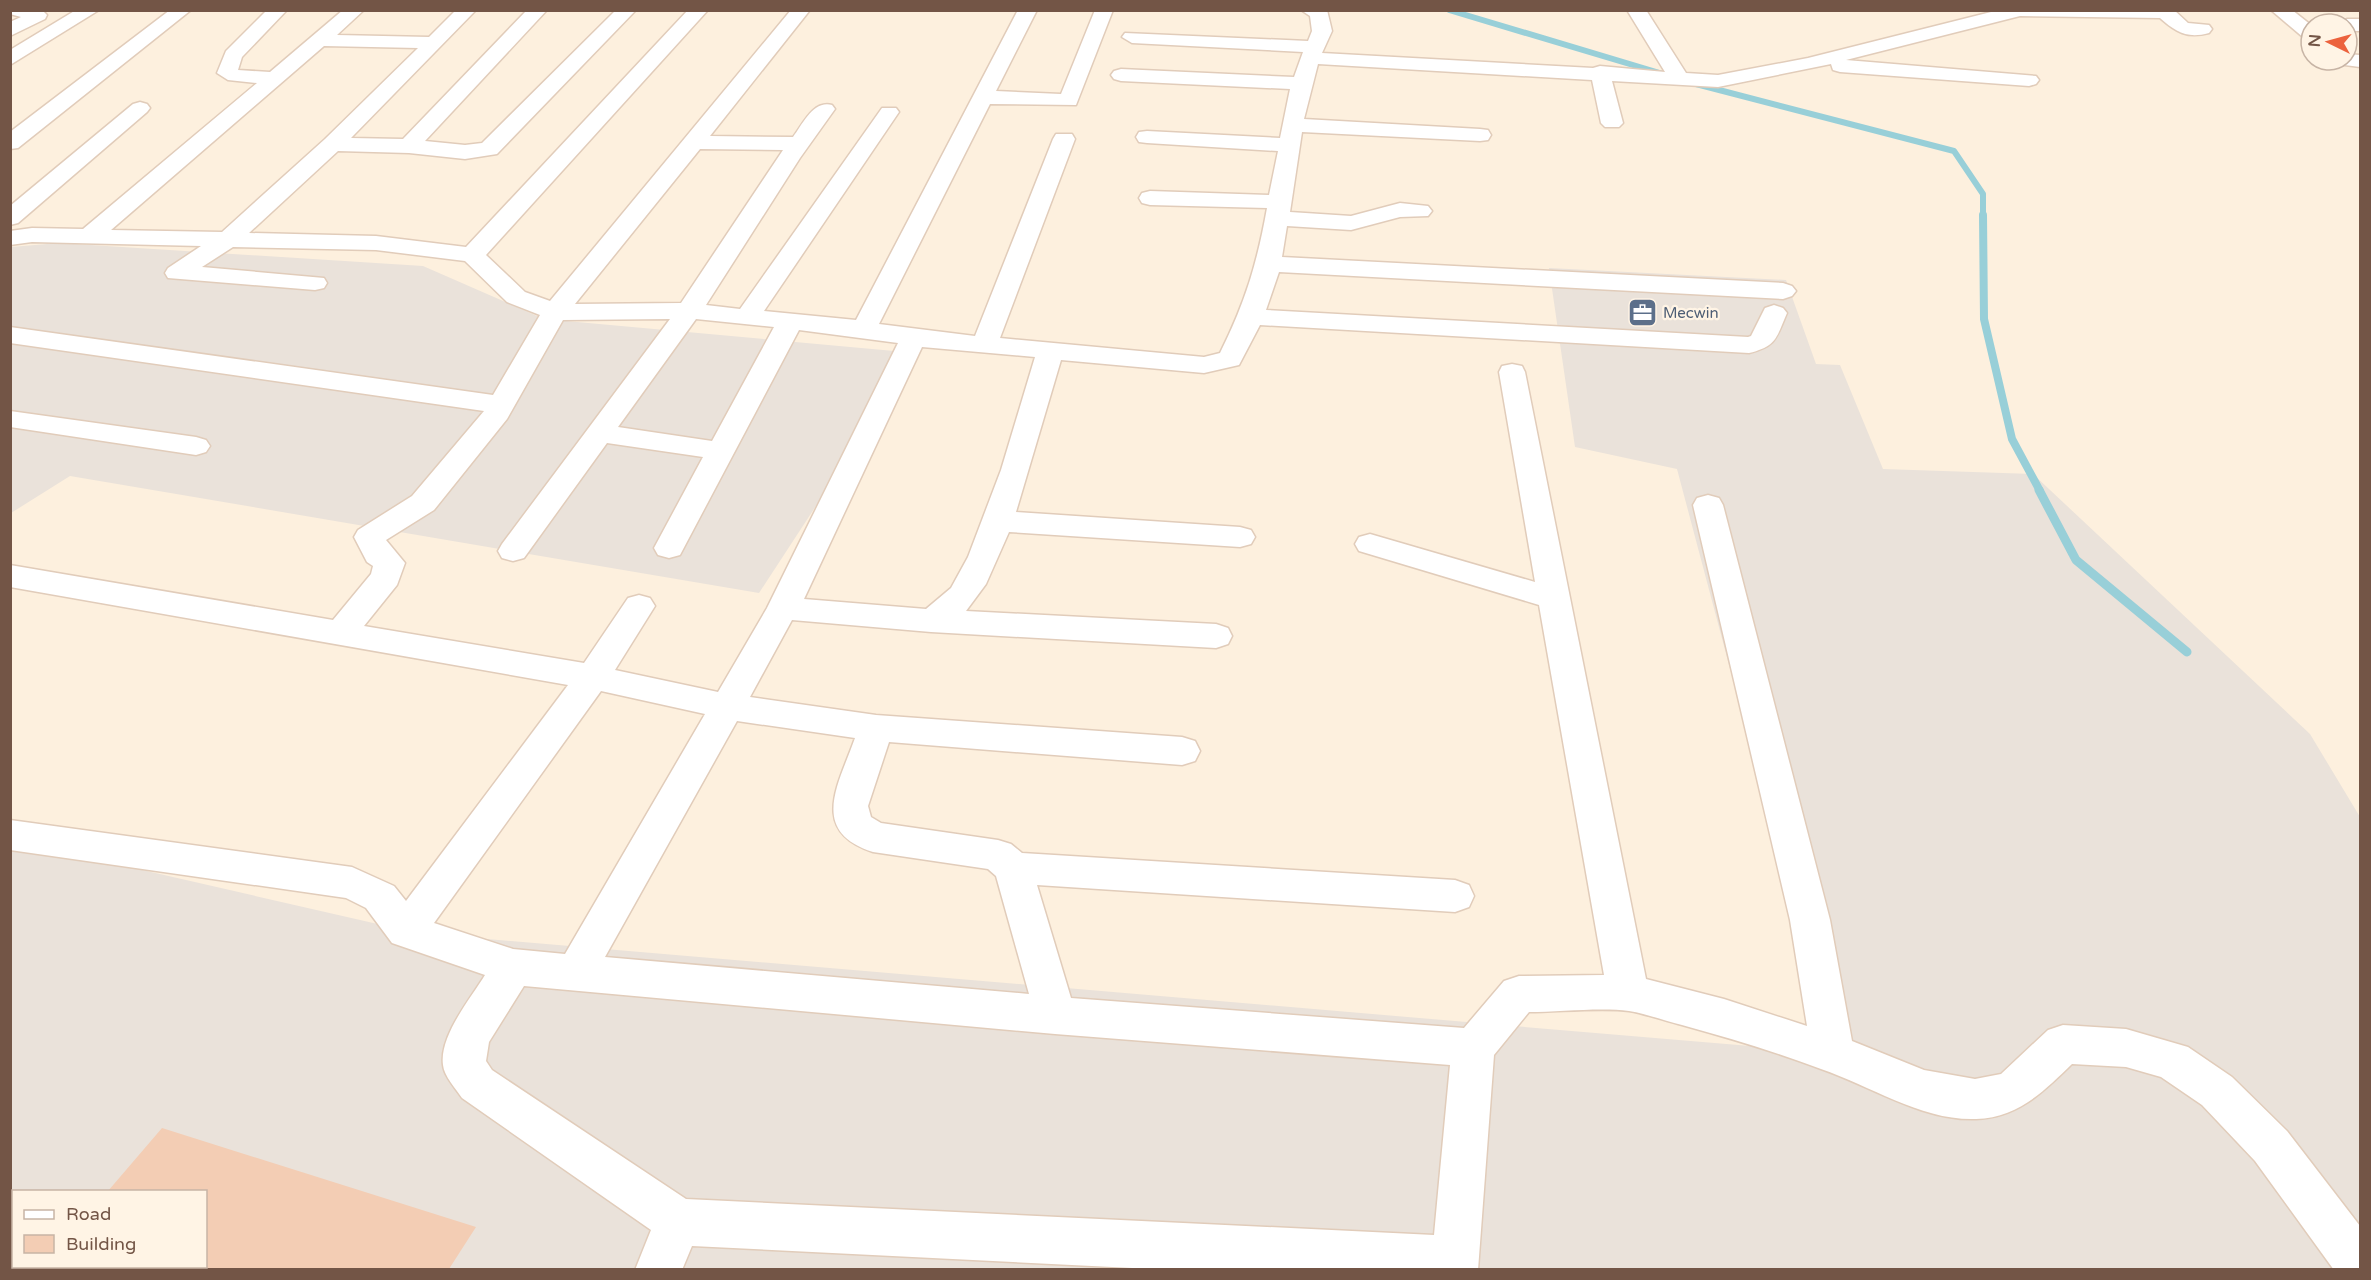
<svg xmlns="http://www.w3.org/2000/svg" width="2371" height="1280" font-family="'Varela Round',sans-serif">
	<rect width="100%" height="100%" fill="#fdf0de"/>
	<path fill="#eae2da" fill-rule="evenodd" d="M59,243L423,266L544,319L916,353L759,593L70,476L11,513V247Z
		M1549,268L1786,280L1816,364L1840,365L1883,469L2033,474L2310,734L2360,817V1269L11,1270V840L417,933L1832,1053L1677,469L1575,447ZM14,1192H206V1266H14Z"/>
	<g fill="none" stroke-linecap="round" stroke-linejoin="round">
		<path stroke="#98cfd8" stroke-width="6" d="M1449,10L1663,74
			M1696,84L1954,151L1983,194V217"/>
		<path stroke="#98cfd8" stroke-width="8" d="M1983,215L1984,319L2012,439L2040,491"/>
		<path stroke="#98cfd8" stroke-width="9" d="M2039,490L2076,560L2187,652"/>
	</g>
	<path fill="#f3cdb4" d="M162,1128L476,1227L449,1269H206V1191H108Z"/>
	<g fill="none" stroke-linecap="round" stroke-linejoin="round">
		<defs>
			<path id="minor" d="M10,10H42L47,15L45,19L10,36V22L21,17L10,14Z
				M76,10H99L10,65V50Z
				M170,10H191L18,148L10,149V132Z
				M267,10H287L242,57L238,70L270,72L343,10H364L337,35L429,37L456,10H476L351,138L403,139L527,10H547L425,141L465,145L482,143L616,10H636L497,154L465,159L409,153L338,151L249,233L376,236L466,247L688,10H708L486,255L525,292L550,301L791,10H810L710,136L793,137C803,124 813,100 832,105L835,109L800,158L706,305L740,309L882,108H896L899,112L764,311L856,320L1018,10H1037L996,91L1061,94L1095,10H1113L1076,105L990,104L879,324L975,336L1053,139L1056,134H1072L1075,139L1000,338L1204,357L1220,353C1245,303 1257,264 1267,208L1150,205L1142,203L1139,198L1142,193L1150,191L1269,195L1278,151L1147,143L1139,142L1136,137L1139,132L1147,131L1280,138L1290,89L1121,81L1114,79L1111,75L1114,71L1121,69L1294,77L1303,52L1132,43L1122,37L1125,33L1308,41L1312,31L1310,16L1301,10H1327L1332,31L1322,53L1593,68L1600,66L1665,72L1627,10H1646L1686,73L1718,75L1808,58L1999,10H2174L2188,23L2209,25L2212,29L2209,33C2187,39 2176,32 2160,18L2020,16L1846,60L2036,76L2039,80L2036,84L2029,86L1840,72L1833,70L1831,64L1718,87L1612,81L1623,123L1619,127H1605L1601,123L1592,80L1318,64L1304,119L1480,129L1488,130L1491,135L1488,140L1480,141L1302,132L1290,212L1351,216L1400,203L1428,206L1432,211L1428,216L1400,217L1351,230L1287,226L1282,257L1783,283L1792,286L1796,291L1792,296L1783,299L1279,272L1266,310L1748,337L1751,336L1765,308L1774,305L1783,308L1787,313C1776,338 1777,346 1749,353L1260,325L1239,365L1204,373L1061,360L1016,512L1240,527L1251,530L1255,537L1251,544L1240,547L1009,532L986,584L966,611L1216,624L1228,628L1232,636L1228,644L1216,648L931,632L792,620L750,697L876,715L1182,737L1195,741L1200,751L1195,761L1182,765L889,742L868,806L871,817L881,823L998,840L1011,844L1022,853L1455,880L1469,885L1474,896L1469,907L1455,912L1037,885L1071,998L1464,1028L1504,981L1519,976L1604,975L1539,605L1359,551L1355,544L1359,537L1370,534L1535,582L1499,372L1502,366L1512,364L1522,366L1525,372L1646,979L1724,999L1807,1026L1790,920L1693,505L1697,498L1708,495L1719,498L1723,505L1830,920L1852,1041L1924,1070L1975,1079L2001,1074L2048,1030L2063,1025L2126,1029L2188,1047L2232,1077L2287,1131L2360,1226V1270H2334L2255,1161L2202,1105L2161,1077L2126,1067L2072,1064C2044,1091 2018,1118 1976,1119C1922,1121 1871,1086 1821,1069C1776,1052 1729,1038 1682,1025C1665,1021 1647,1014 1629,1011C1601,1007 1559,1012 1529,1012L1494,1055L1478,1270H1173L692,1246L682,1270H635L651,1230L462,1098C456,1089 444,1076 443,1065C439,1036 471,998 485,975L392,943L366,908L346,898L10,850V820L352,867L394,886L406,901L568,685L10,587V565L333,620L371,574L373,566L367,562L354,537L358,530L412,496L484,411L10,343V327L493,395L540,315L507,302L465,261L376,250L233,247L202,267L324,278L327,283L324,288L315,290L168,278L165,273L168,268L201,246L32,242L10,245V231L32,228L83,229L257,83L228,80L217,73L226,51ZM324,46L418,48L325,139L222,232L111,230ZM700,149L783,150L681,303L575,304ZM670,319L502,544L498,551L502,558L513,561L524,558L607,443L703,457L654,548L658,555L669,558L680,555L799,330L898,343L767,608L718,692L615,670L655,606L650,598L639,595L628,598L584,663L364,626L397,585L405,563L386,540L434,510L507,419L563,320ZM696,319L774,327L712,441L618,427ZM922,347L1035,357L1001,470L968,557L951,588L926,609L804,599ZM601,691L705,714L565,954L513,949L434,923ZM737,721L855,738C839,784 808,831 873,852L988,869L996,876L1029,994L605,957ZM524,986L1055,1034L1450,1065L1434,1235L686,1199L492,1070L486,1061L489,1042Z
				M2271,10H2292L2311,25V40L2304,38Z
				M2347,19H2360V31H2347V24H2338Z
				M2347,54L2360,55V67L2337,64L2334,60H2347Z
				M140,102L147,104L150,108L147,112L18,223L10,225V206L133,104Z
				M10,411L196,437L206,440L210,446L206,452L196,455L10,427Z"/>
		</defs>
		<use href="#minor" stroke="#e1ccba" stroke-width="3"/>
		<use href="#minor" fill="#fff" fill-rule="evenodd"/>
	</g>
	<defs>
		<symbol id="office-square" viewBox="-11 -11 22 22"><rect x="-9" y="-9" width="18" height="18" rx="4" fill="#5c6f8a" stroke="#fff4e5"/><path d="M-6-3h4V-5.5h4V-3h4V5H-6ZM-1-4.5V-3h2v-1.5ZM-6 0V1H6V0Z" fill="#fff"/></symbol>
	</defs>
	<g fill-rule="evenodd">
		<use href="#office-square" x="1626" y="296" width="33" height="33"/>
	</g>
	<g text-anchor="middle" stroke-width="4.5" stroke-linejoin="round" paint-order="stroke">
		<g font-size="15" fill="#4e5e75" stroke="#fff4e5" text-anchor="start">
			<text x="1663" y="318">Mecwin</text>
		</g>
	</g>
	<rect width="2371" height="1280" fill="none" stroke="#735546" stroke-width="24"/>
	<rect x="12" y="1190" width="195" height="78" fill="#fff4e5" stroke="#c7b4a5" stroke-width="1.5"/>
	<rect x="24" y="1210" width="30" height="9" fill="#ffffff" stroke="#c7b4a5" stroke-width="1.5"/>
	<text x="66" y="1220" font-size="18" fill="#735546">Road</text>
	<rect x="24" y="1235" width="30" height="18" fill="#f3cdb4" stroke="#c7b4a5" stroke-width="1.5"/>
	<text x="66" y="1250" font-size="18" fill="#735546">Building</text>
	<g transform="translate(2329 42) rotate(275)"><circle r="28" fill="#fff4e5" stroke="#c7b4a5" stroke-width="1.5"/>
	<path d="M0-4.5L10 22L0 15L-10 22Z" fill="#ec623d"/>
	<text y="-9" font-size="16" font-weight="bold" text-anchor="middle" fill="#735546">N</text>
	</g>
</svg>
